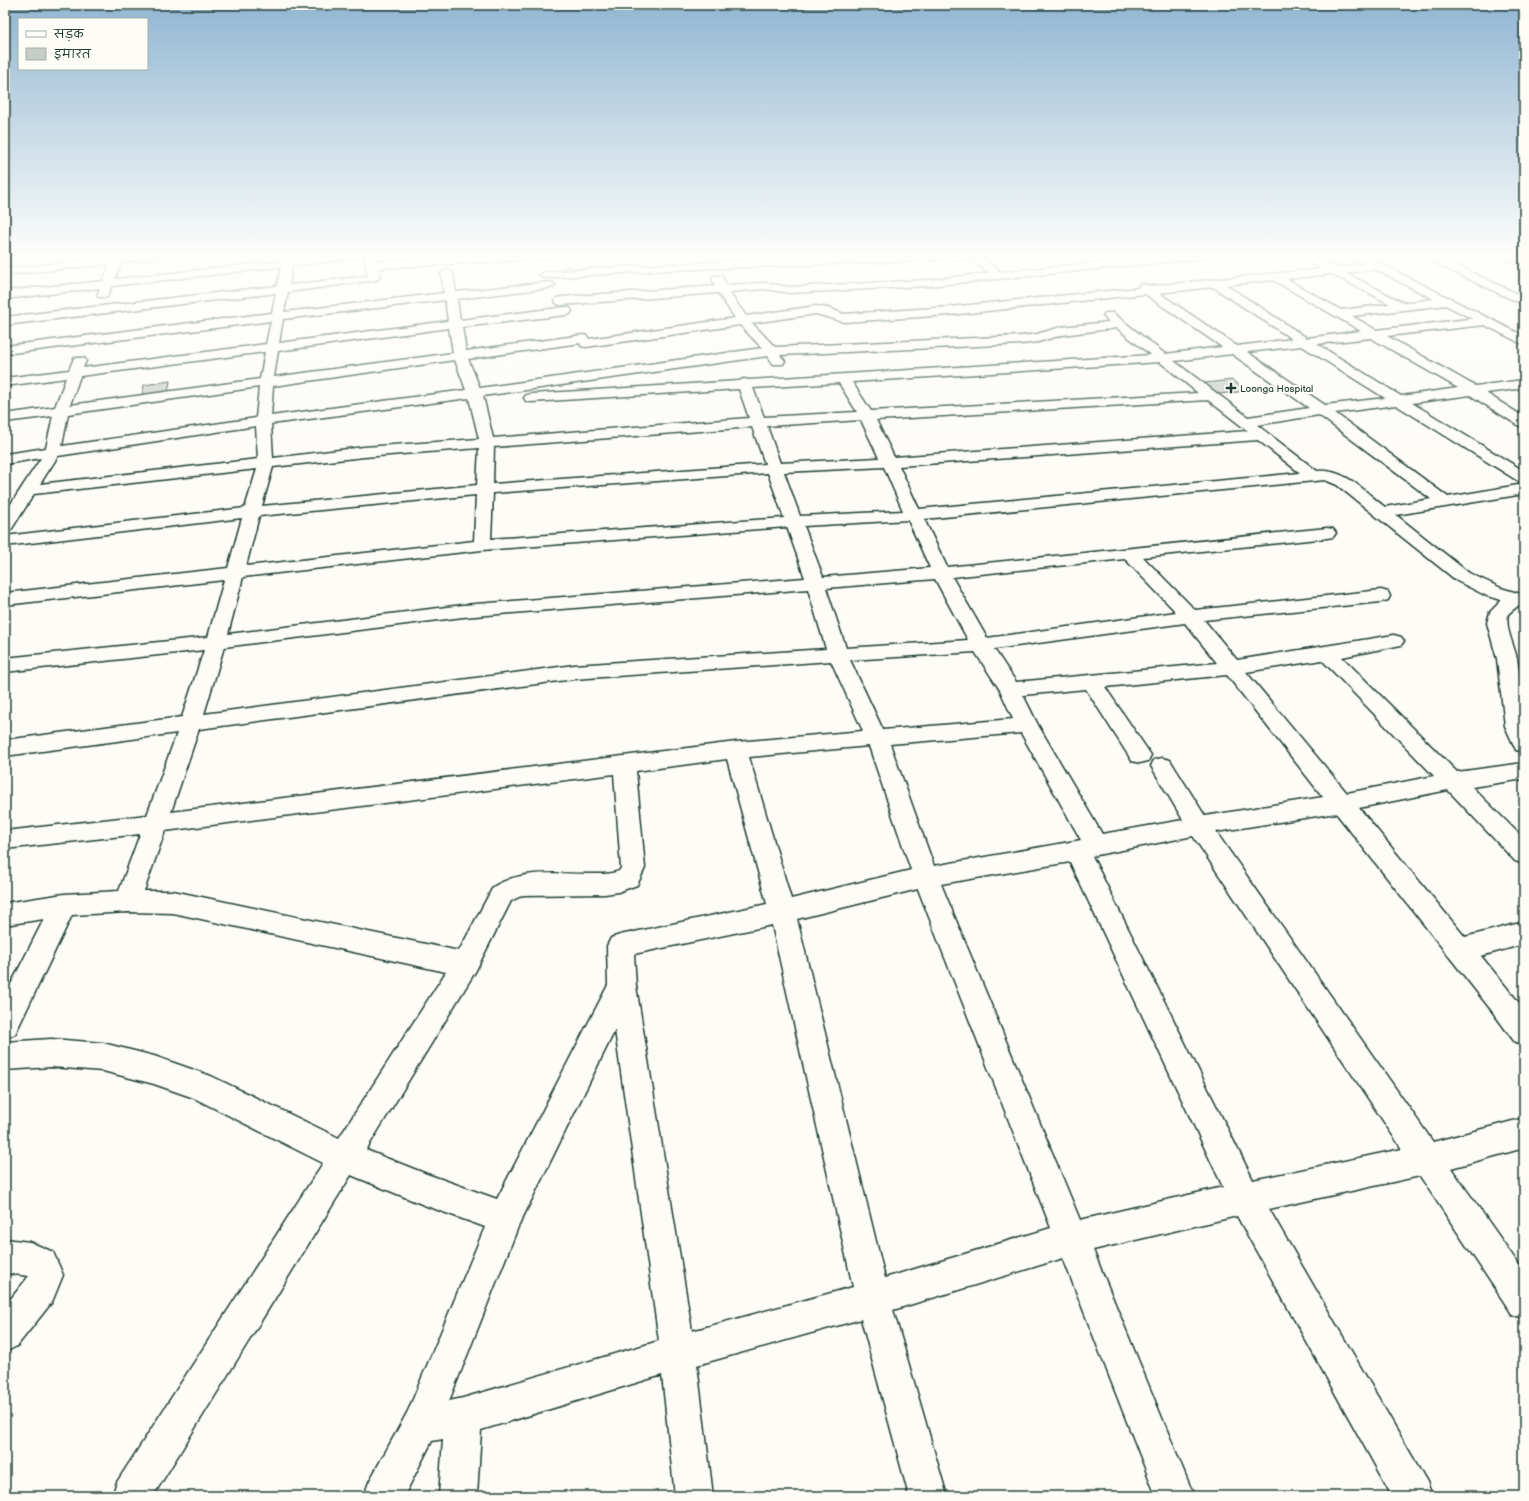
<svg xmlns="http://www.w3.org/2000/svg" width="1529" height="1501" font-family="'Balsamiq Sans','Playpen Sans Deva',sans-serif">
	<rect width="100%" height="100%" fill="#fdfcf7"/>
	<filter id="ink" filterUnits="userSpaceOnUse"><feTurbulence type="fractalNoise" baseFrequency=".025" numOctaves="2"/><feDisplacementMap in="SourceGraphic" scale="8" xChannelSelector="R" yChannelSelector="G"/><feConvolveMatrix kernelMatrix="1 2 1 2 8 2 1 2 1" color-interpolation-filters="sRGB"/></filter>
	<g filter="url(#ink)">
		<path fill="#c6cdc7" stroke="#1f3d34" d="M572,266L574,272L563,273L561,267Z
			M1232,380L1247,391L1219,394L1205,383Z
			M170,381L168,393L142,396L144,385Z"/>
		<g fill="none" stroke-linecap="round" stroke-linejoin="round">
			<defs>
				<path id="minor" d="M114,255H162L157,258L122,262L115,279L282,261V255H292V259L330,255H374L376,261L492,255H561L556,258L378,268L380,276L377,280L288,292L284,312L444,293L441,273L447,270L453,273L456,292L549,282L553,283L555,285L553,287L549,288L457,299L460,320L566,307L570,308L572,311L570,314L566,315L462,327L466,351L583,335L587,336L589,339L735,318L718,293L561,305L557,304L555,301L557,298L561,297L715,286L712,278L714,276H722L726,285L764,283L790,287L928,280L989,273L974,261L967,259L668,270L546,278L542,277L540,275L542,273L546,272C689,262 833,255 976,255L982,257L1001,272L1172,255H1211L1206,258L928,286L790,293L764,289L729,292L746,316L816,306L828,308L844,314L950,307L1138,288L1139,285L1143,284L1150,286L1321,269L1298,255H1312L1335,267L1378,263L1382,264L1384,266L1382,268L1346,273L1404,303L1447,297L1451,298L1453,301L1451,304L1447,305L1352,316L1376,330L1485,317L1489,318L1491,321L1489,324L1485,325L1387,336L1475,386L1524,380V388L1486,393L1524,417V427L1519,426L1470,395L1412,403L1524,471V483L1518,481L1396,405L1335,413L1448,497L1524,484V494L1396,515L1469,573L1501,588L1524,595V607L1519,605L1508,614C1505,630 1514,644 1517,659C1523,690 1524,721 1524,752L1516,750L1505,726L1497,659L1487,623L1490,612L1502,600L1487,596L1457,581L1337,485L1325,480L924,519L947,567L1327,528L1333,529L1336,533L1333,537L1327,538L1143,557L1195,610L1381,590L1388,592L1390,596L1388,600L1381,602L1204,620L1237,660L1394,635L1401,637L1404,641L1401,645L1342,657L1457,772L1524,763V779L1472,787L1524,839V864L1515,861L1448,790L1359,808L1465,937L1524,922V944L1481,956L1524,1009V1045L1514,1041L1492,1011L1336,813L1216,832L1433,1142L1524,1118V1148L1451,1168L1524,1272V1319L1512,1314L1420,1176L1269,1209L1427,1482L1432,1496H1392L1237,1216L1093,1250L1194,1496H1156L1063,1258L893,1310L947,1496H909L861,1319L697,1365L713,1496H675L662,1375L481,1430L477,1496H439L443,1439L432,1441L404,1496H364L369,1482L408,1411L485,1227L424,1205L351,1175L153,1496H112L117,1482L323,1163L194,1098L154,1084L103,1071L51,1067L5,1070V1042L51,1039L103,1043L154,1056L211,1076L339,1138L446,972L173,913L128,912L72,915L15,1034L5,1038V996L44,919L5,925V903L64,894L119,891L140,834L5,849V831L147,815L177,733L5,756V740L182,717L204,650L5,672V658L208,637L224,580L5,605V593L228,568L242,518L5,546V536L245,508L257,469L34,494L11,530L5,531V513L41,458L5,464V454L46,448L53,416L5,422V414L55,407L66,378L5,386V378L69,370L74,358H84L86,361L83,368L266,344L271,321L5,354V346L272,313L276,293L5,325V317L277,286L281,267L112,286L107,297H99L97,295L100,288L5,299V291L103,281L110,264L5,275V269L113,257ZM364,257L368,276L289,285L292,266ZM1332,274L1390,304L1341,310L1287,279ZM1273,280L1361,331L1307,338L1226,285ZM1213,287L1292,339L1237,346L1159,293ZM1145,294L1222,347L1165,354L1113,313H1105L1103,316L1109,322L1061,327L1037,334L1021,336L775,347L752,323L816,314L844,322L950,315ZM445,300L448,321L279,343L283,319ZM740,325L762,348L480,388L468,359L580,343L581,346L586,347ZM449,328L453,353L274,377L278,351ZM1117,328L1151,355L749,380L744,379L739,381L531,394L526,395L524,398L526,401L531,402L739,389L749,418L493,438L483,396L768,356L773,364H783L785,361L780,355L1021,344L1038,342L1062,335ZM1371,338L1458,388L1401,396L1317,344ZM1302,346L1385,398L1325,405L1247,352ZM265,352L260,379L70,405L80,376ZM1232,354L1309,408L1248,417L1174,361ZM455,360L466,390L271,416L273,386ZM1160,362L1198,393L871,411L852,382ZM839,383L857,412L764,417L753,388ZM259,387L256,418L62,446L68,414ZM469,398L479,439L364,447L273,458L271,424ZM1208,400L1248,431L894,457L876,420ZM1319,415L1431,499L1385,507C1365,492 1345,468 1317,471L1257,425ZM861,420L879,458L780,463L767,426ZM256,426L258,459L40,484L58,456ZM752,427L765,464L493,484L494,447ZM1258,440L1300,473L919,509L899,466ZM479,448L477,485L262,506L273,467L364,457ZM884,467L903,511L800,516L784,472ZM768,473L784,518L491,539L493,493ZM476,495L474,541L246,566L259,516ZM908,520L930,568L823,577L804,526ZM787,527L805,578L463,605L228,634L243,577L482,550ZM1125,559L1176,612L987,638L952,577ZM935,579L968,640L846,648L826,588ZM808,589L826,649L574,665L204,714L224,647L463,617ZM1185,623L1217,663L1016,682L994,649ZM975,652L1000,690L1013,719L883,730L850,660ZM1322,660L1434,776L1347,793L1246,672ZM831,661L863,731L736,742L171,812L199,729L574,679ZM1227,675L1323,797L1205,816L1170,760L1162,758L1154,760L1151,766L1183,820L1102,834L1038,725L1023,695L1086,689L1132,761L1140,763L1148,761L1151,755L1105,687ZM1021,733L1081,840L934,866L890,744ZM869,746L911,870L791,899L749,757ZM727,759L767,904L620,935L611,938L607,946L608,985L497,1199L424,1173L366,1150L475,972L511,901L523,895L605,894L618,892L637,885L645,868L636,771ZM614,774L621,868L619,871C610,875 598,874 588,874C556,874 521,869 493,887L459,951L173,891H144L165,831ZM1193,836L1402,1149L1253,1180L1092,856ZM1070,862L1223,1187L1080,1220L941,884ZM918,889L1051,1228L885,1278L797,919ZM772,925L853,1287L692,1331L636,986L634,954ZM615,1030L659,1341L463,1398L449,1401L518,1227Z
					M1369,255H1413L1408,258L1363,262L1358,259L1359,257Z
					M1421,255H1435L1524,297V305L1422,257Z
					M1502,255H1517L1524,258V265L1503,257Z
					M5,1239L30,1242L53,1252L63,1275L52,1302L17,1346L5,1352V1306L29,1276L5,1273Z"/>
				<path id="major" d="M1350,255H1364L1524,336V345L1351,257Z"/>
			</defs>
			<use href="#minor" stroke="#1f3d34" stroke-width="3"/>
			<use href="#major" stroke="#1f3d34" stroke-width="3"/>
			<use href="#minor" fill="#fdfcf7" fill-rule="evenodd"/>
			<use href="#major" fill="#fdfcf7" fill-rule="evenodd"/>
		</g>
	</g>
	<linearGradient id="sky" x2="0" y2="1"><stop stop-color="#91b6d2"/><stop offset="0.55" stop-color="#fefefb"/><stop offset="1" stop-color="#fefefb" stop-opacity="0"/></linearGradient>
	<rect width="1529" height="465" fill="url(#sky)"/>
	<path fill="#1f3d34" stroke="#fdfcf7" stroke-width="1.5" d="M1229 382h4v4h4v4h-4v4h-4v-4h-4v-4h4z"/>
	<g text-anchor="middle" stroke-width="4" stroke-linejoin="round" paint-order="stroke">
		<g font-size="10" fill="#1f3d34" stroke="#fdfcf7" text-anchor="start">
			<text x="1240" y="392">Loonga Hospital</text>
		</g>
	</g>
	<rect width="1529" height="1501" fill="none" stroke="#fdfcf7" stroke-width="20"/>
	<rect x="10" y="10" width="1509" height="1481" fill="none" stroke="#1f3d34" stroke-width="1.5" filter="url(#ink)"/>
	<rect x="18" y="18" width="130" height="52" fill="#fdfcf7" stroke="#a4b0a9"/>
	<rect x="26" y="31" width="20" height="6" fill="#fdfcf7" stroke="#a4b0a9"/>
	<text x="54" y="38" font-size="12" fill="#1f3d34">सड़क</text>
	<rect x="26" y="48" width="20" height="12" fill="#c6cdc7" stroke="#a4b0a9"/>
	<text x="54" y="58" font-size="12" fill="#1f3d34">इमारत</text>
</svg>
